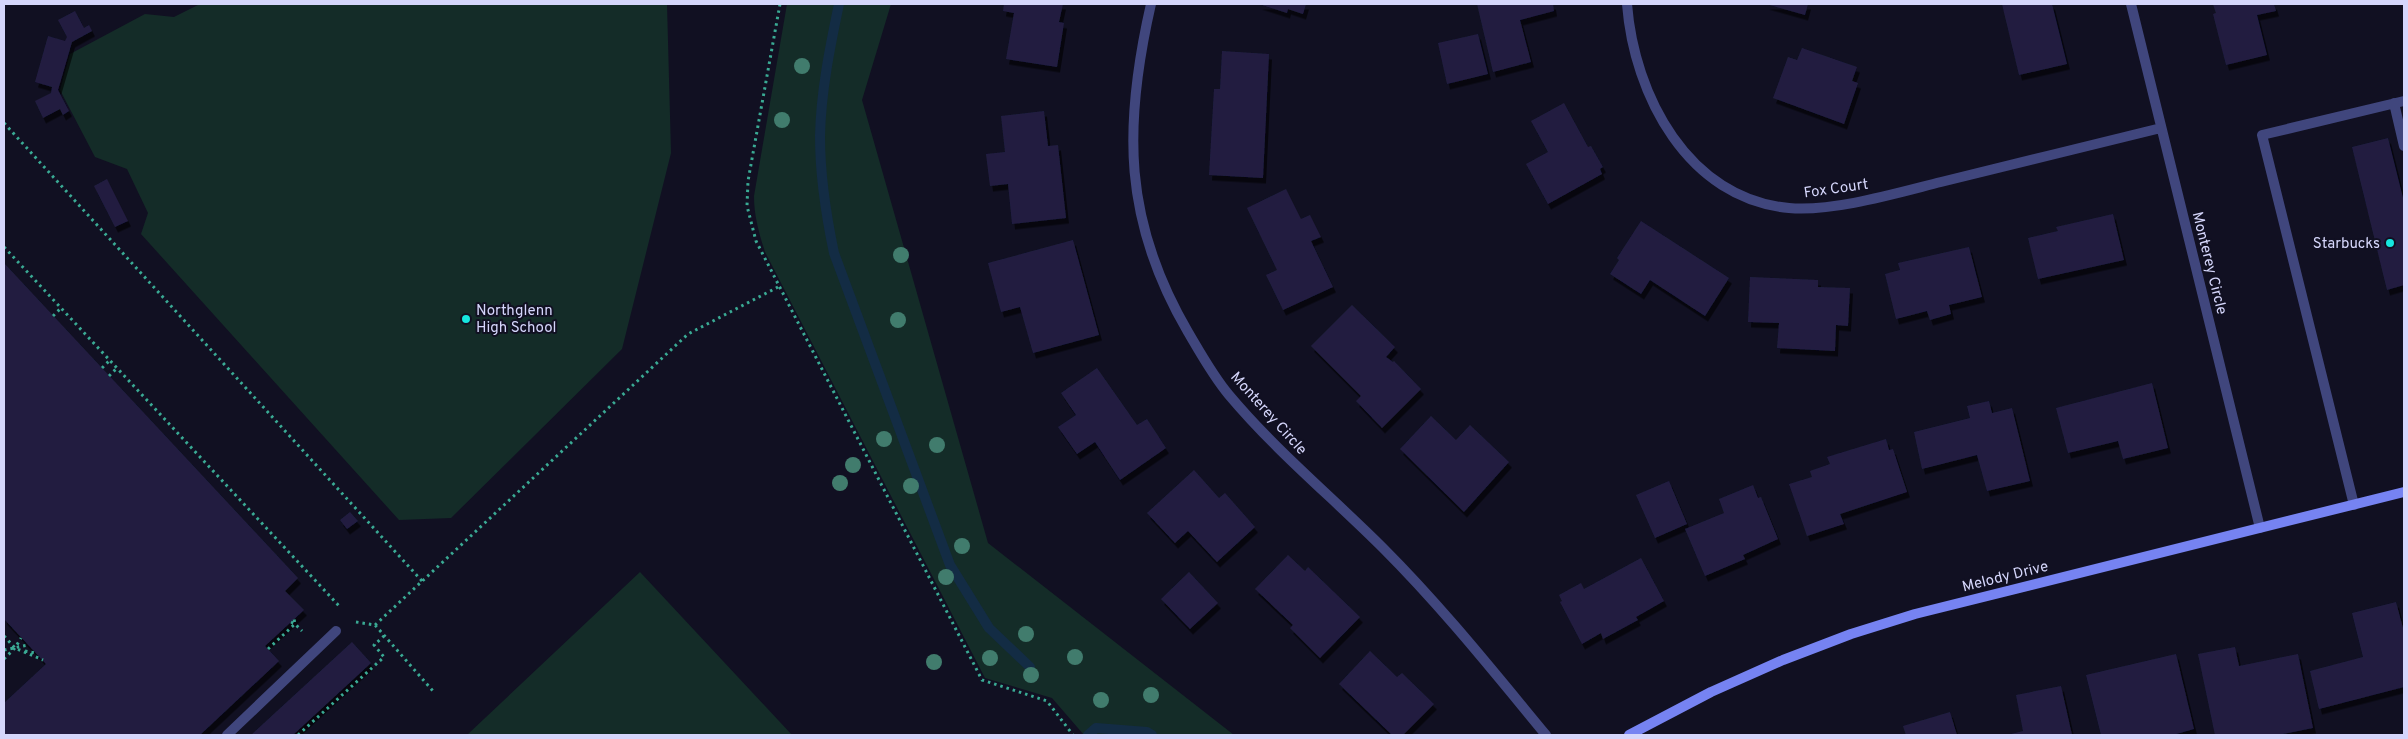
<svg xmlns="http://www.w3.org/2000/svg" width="2408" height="739" font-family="Overpass,sans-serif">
	<defs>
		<filter id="shadow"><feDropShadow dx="3" dy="5.5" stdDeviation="0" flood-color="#0009"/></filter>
	</defs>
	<rect width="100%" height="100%" fill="#111022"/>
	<path fill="#142c28" d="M200,4H667L671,153L622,349L451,518L399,520L141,234L148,213L127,169L95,157L60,90L70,54L145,14L174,17Z
		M787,4H891L862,100L988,543L1234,735H1084L1052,698L985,678L765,252C759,233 754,216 754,196Z
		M640,572L792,735H467Z"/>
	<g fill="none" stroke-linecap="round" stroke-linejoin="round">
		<path stroke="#132c44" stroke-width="10" d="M839,4C830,47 821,91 820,136C820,175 826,215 834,253L950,565L989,628L1030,667
			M1088,735L1096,728L1147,732L1152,735"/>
	</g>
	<path fill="#201e41" filter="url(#shadow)" d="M1004,4H1063L1059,22L1064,23L1057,67L1006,59L1014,13L1003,11Z
		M1259,4H1306L1303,14L1288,9L1287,13Z
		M1477,4H1553L1554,11L1520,20L1531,62L1493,72Z
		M1766,4H1808L1805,15Z
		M2002,4H2052L2067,64L2019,75Z
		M2213,4H2274L2276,11L2257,15L2267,55L2226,65L2213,14L2216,13Z
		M75,11L84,28L89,25L92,31L72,42L58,90L69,111L63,115L60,109L43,118L35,101L51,93L52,87L35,82L48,36L65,41L67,37L58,20Z
		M1478,34L1488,74L1447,84L1438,43Z
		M1802,48L1857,67L1852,81L1858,83L1844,124L1773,98L1788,57L1797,60Z
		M1222,51L1269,54L1263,178L1209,175L1214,89H1220Z
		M1564,103L1588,147L1591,146L1603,167L1600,169L1602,174L1548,204L1526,164L1548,152L1531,121Z
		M1044,111L1048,146L1058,145L1066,218L1012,224L1008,184L990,186L986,154L1005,152L1001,116Z
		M2388,138L2404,202V285L2387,290L2352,147Z
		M107,179L128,221L115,227L94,186Z
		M1286,189L1301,219L1310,215L1321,237L1311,241L1333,287L1283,310L1266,275L1277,270L1247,208Z
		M2113,214L2124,260L2038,279L2028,238L2058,231L2056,227Z
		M1641,221L1729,278L1705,316L1650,280L1641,294L1610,274L1619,260L1617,258Z
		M1073,240L1099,335L1033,353L1020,307L1001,312L988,263Z
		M1969,247L1982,297L1949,305L1951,314L1930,320L1927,311L1896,319L1885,274L1900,270L1898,263Z
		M4,263L298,578L285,591L304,610L265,646L279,661L200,735H4V703L46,664L4,619Z
		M1750,277L1818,280V287L1850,288L1848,326L1836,325L1835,351L1777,348L1779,323L1748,322Z
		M1352,305L1395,347L1386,357L1393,362L1394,361L1421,389L1382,428L1356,401L1361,396L1311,346Z
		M1097,368L1137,425L1147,419L1166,448L1120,480L1095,442L1077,454L1058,427L1076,415L1061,393Z
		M2152,383L2168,448L2123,459L2118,441L2068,453L2056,408Z
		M1989,401L1992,413L2012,408L2030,481L1987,491L1977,455L1922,469L1914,432L1970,418L1967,406Z
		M1431,416L1456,440L1470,425L1509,462L1464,512L1400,449Z
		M1886,439L1889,450L1893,449L1907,492L1840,514L1844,524L1807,536L1789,484L1812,477L1810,471L1830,464L1827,457Z
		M1194,470L1219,498L1225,493L1255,527L1217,562L1188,531L1175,543L1147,513Z
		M1669,481L1687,524L1655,538L1636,495Z
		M1753,485L1758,498L1761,497L1778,539L1743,555L1745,559L1705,576L1685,529L1724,513L1719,499Z
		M350,512L358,521L347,529L340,520Z
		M1288,555L1305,571L1308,567L1360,617L1320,658L1290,628L1293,625L1255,589Z
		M1641,558L1664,601L1636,617L1638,620L1603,639L1601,633L1582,644L1560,602L1562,601L1559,595L1581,583L1584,589Z
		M1189,572L1218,603L1190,629L1161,599Z
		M2396,602L2404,632V687L2319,709L2310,671L2363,657L2352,613Z
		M352,642L371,663L293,735H251Z
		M2235,647L2239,666L2298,654L2313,728L2278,735H2215L2198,654Z
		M1370,651L1397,677L1402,673L1434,704L1403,735H1392L1339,684Z
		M2176,654L2194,729L2173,735H2101L2086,675Z
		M2061,686L2072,735H2007L2023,731L2016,695Z
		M1950,712L1957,735H1906L1903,726Z"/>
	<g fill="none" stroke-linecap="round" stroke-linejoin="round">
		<path stroke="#3aaa94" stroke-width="3" stroke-dasharray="2.5 4" stroke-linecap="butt" d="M780,4L748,181L747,206L756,241L982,680L1047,701L1073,735
			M4,123L422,581
			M4,247L341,608
			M53,316L61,308
			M102,368L110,360
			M109,376L117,368
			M291,622L295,624L294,619
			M356,622L375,625L433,691
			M375,625L688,334L778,287
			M4,636L15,648L43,660
			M268,649L295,624L302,631
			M4,650L28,645
			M25,651L36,653
			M4,659L15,648L21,638
			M298,735L384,657L374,645L384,636"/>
		<path stroke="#40467d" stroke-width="10" d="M2394,103L2404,146
			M2354,505L2262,135L2404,101
			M227,735L336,631"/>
		<path stroke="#40467d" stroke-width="10" d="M1151,4C1123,126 1123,221 1188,332C1201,354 1213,376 1229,395C1276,451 1332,497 1383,548C1442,607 1493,671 1546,735
			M1627,4C1634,95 1688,199 1789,208C1833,212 1897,193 1941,182C2014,164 2088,146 2161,128
			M2131,4L2260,528"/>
		<path stroke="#7683f2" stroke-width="10" d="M1629,735L1711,692L1783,660L1851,634L1915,614L2404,492"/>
	</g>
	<g fill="#417c6d">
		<circle cx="802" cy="66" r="8"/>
		<circle cx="782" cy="120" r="8"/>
		<circle cx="901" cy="255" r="8"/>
		<circle cx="898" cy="320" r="8"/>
		<circle cx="884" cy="439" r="8"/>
		<circle cx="937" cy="445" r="8"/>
		<circle cx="853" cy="465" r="8"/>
		<circle cx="840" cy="483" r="8"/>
		<circle cx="911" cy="486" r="8"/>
		<circle cx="962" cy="546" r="8"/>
		<circle cx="946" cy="577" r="8"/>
		<circle cx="1026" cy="634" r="8"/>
		<circle cx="1075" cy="657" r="8"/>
		<circle cx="990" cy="658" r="8"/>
		<circle cx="934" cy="662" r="8"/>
		<circle cx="1031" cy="675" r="8"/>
		<circle cx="1151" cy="695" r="8"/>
		<circle cx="1101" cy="700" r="8"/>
	</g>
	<g fill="#16e6df" stroke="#111022" stroke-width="2">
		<circle cx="2390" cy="243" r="5"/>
		<circle cx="466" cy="319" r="5"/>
	</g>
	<g text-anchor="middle" stroke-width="4" stroke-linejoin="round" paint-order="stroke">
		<g font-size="15" fill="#d5d6fb" stroke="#111022">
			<text transform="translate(1836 188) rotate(-8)" y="5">Fox Court</text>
			<text transform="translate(2210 263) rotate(76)" y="5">Monterey Circle</text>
			<text transform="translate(1269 413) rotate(48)" y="5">Monterey Circle</text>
			<text transform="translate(2005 576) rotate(-14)" y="5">Melody Drive</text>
		</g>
		<g font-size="15" fill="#d5d6fb" stroke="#111022" text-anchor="end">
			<text x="2380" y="248">Starbucks</text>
			<text x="476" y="315" text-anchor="start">Northglenn<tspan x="476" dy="17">High School</tspan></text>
		</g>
	</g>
	<rect width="2408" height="739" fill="none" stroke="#d5d6fb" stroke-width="10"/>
</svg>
